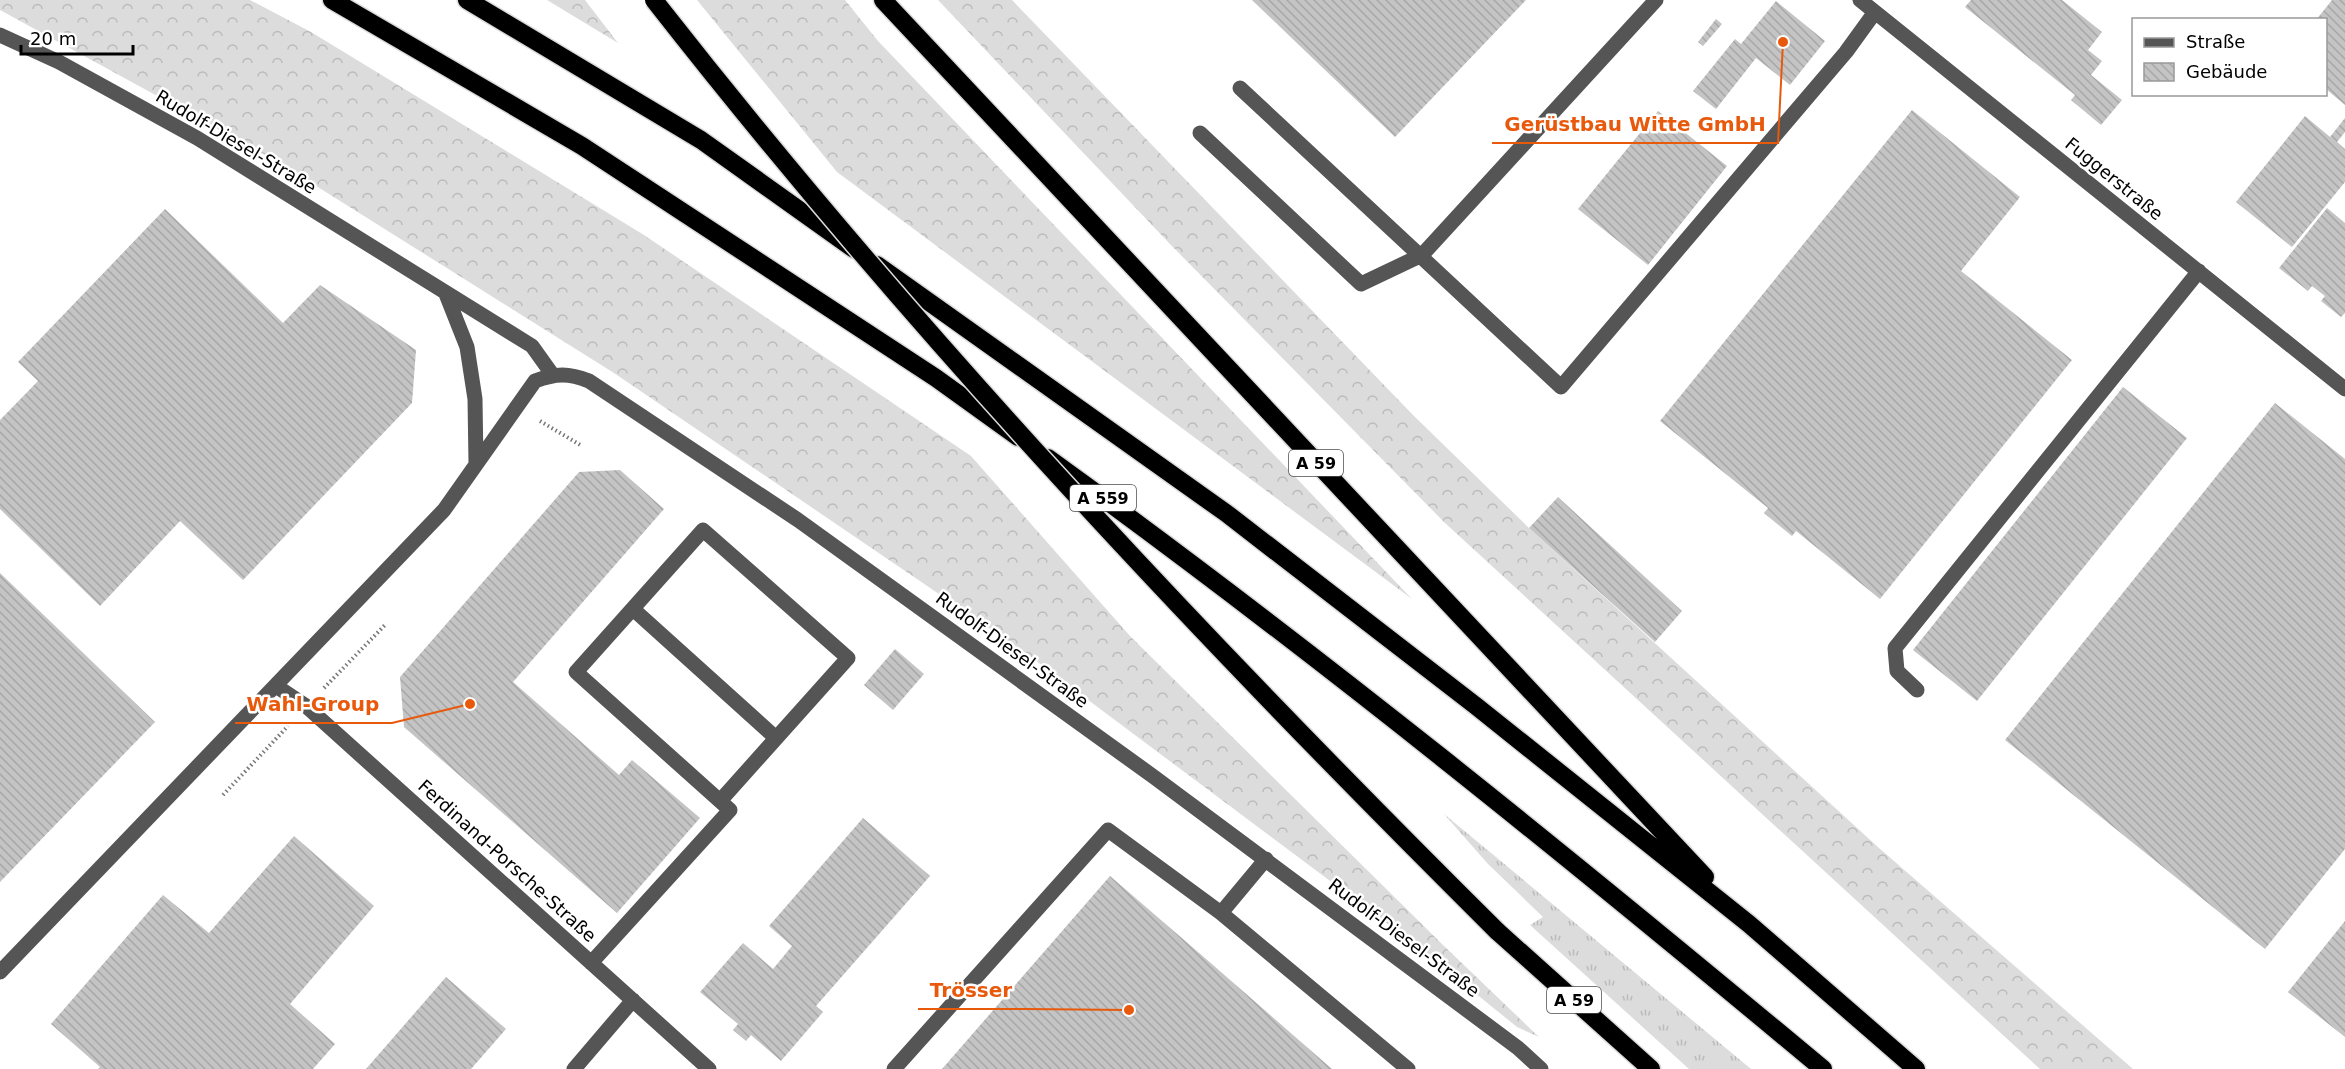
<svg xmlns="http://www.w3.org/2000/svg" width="2345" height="1069" font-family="'DejaVu Sans',sans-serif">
	<defs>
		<pattern id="grass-tufts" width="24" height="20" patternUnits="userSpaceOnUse" patternTransform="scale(1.5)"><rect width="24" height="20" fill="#dcdcdc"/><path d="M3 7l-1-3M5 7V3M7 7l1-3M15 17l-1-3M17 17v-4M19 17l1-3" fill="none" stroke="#bbb"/></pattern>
		<pattern id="forest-crowns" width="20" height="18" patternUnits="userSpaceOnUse" patternTransform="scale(1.5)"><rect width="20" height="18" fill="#dcdcdc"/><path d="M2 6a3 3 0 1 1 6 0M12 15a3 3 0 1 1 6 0" fill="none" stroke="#bbb"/></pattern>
		<pattern id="building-back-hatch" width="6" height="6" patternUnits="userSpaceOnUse" patternTransform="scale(1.5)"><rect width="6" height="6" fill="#c4c4c4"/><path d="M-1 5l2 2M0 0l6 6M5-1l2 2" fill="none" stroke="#a7a7a7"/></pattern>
	</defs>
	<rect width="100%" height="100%" fill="#fff"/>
	<path fill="url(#grass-tufts)" d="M1444,814L1751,1069H1689L1530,925L1543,917L1488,864Z"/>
	<path fill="url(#forest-crowns)" d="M0,0H250L311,32L644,235L971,456L1130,636L1443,945L1539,1037L1517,1027L1417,946L1020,649L614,373L278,162L0,10Z
		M547,0H585L618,43Z
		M697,0H845L878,41L1412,599L837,172Z
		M938,0H1012L1413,415L1529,528L1879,848L2133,1069H2040L1445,523L1169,243Z"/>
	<path fill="url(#building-back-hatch)" d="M1252,0H1526L1395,137Z
		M1971,0H2062L2102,32L2088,50L2102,61L2091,75L2122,100L2101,125L2071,100L2075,95L1965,7Z
		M2332,0H2345V105L2326,89V20H2316Z
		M1776,1L1825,41L1790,85L1756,58L1716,109L1693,91L1735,39L1741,44Z
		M1716,19L1722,24L1703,46L1698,42Z
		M1912,110L2020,197L1961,271L2072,360L1880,599L1796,531L1792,536L1764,513L1768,508L1660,421Z
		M1658,111L1727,166L1648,265L1578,209Z
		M2305,116L2330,137L2345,118V132L2337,142L2345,149V182L2292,247L2236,202Z
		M2327,208L2345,223V313L2341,317L2321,301L2325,296L2312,286L2308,291L2279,268Z
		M165,209L283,323L320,285L416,350L412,403L243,580L180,521L100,606L0,509V420L38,381L18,362Z
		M2123,387L2187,438L1977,701L1913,650Z
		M2275,403L2345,459V849L2265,949L2005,740Z
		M620,470L664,509L513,682L619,775L632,760L700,818L617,913L404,727L400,677L579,472Z
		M1558,497L1682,611L1655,642L1529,528Z
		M0,573L155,722L0,882Z
		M895,649L924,674L893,710L864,685Z
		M863,818L930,876L816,1006L823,1012L781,1061L751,1035L746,1041L733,1030L738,1024L700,992L743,943L773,969L792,946L769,926Z
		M294,836L374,906L290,1004L335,1044L313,1069H98L100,1067L51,1024L163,895L209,933Z
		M1110,876L1198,952L1332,1069H942Z
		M2345,921V1037L2288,992Z
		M446,977L506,1029L471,1069H366Z"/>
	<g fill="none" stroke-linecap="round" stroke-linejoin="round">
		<defs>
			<path id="highway" d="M332,0L582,146L936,378L1018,437
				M467,0L701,140L854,249
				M883,0L1705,877
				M877,265L1226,513L1476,706L1749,924L1916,1069
				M1048,458C1315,651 1571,859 1823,1069
				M1497,931L1651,1069"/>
		</defs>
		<use href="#highway" stroke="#dbdbdb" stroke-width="21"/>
		<path stroke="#777" stroke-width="4" stroke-dasharray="1.5 3" stroke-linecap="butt" d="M540,421L582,446
			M324,688L385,625
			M223,795L288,726"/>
		<path stroke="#555" stroke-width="15" d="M1860,0L2345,389
			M0,35L59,62L197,138L532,346L552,374
			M1240,88L1561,387L1846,52L1875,12
			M1200,133L1361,284L1422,255L1656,0
			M446,294L467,347L475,399L476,464
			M633,609L776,738
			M276,686L306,706L709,1069
			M1917,690L1897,671L1895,648L2199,271
			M1266,859L1221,913L1408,1069
			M591,963L730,810L720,801L576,672L703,530L848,658L720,801
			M0,972L444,510L535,381C556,373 569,373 589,381L798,520L1154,777L1518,1048L1541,1069
			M574,1069L633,1000
			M894,1069L1108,830L1221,913"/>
		<use href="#highway" stroke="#000" stroke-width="18"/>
		<defs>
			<path id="highway-bridge" d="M654,0C912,330 1200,636 1497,931"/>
		</defs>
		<use href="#highway-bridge" stroke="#dbdbdb" stroke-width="21" stroke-linecap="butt"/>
		<use href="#highway-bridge" stroke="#000" stroke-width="18"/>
	</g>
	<g text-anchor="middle" stroke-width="5" stroke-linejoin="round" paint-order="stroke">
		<g fill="#fff" stroke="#4c4c4c" stroke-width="1.5">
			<rect x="1289" y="450" width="54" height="26" rx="4.5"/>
			<rect x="1070" y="485" width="66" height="26" rx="4.5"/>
			<rect x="1547" y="987" width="54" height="26" rx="4.5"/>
		</g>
		<g font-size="16" font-weight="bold" fill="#000">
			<text x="1316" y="469">A 59</text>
			<text x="1103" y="504">A 559</text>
			<text x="1574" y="1006">A 59</text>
		</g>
		<g font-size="18" fill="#000" stroke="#fff">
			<text transform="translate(236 142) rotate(31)" y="6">Rudolf-Diesel-Straße</text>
			<text transform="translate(2114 179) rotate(39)" y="6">Fuggerstraße</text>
			<text transform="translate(1012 650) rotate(36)" y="6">Rudolf-Diesel-Straße</text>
			<text transform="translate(507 861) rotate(42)" y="6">Ferdinand-Porsche-Straße</text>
			<text transform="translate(1404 938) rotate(37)" y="6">Rudolf-Diesel-Straße</text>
		</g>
	</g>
	<path fill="none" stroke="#e8590c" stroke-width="2" d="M1783 42L1778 143H1492M470 704L392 723H235M1129 1010L1025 1009H918"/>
	<g fill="#e8590c" stroke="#fff" stroke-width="2">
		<circle cx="1783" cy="42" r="6"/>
		<circle cx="470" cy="704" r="6"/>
		<circle cx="1129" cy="1010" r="6"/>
	</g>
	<g font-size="20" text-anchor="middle" font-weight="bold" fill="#e8590c" stroke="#fff" stroke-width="5" stroke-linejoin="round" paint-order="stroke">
		<text x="1635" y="131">Gerüstbau Witte GmbH</text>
		<text x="313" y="711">Wahl-Group</text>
		<text x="971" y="997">Trösser</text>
	</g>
	<rect x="2132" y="18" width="195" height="78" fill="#ffffff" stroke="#999999" stroke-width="1.5"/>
	<rect x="2144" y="38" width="30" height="9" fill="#555555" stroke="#999999" stroke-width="1.5"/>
	<text x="2186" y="48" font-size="18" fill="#000000">Straße</text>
	<rect x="2144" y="63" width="30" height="18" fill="url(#building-back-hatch)" stroke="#999999" stroke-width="1.5"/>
	<text x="2186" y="78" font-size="18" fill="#000000">Gebäude</text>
	<path d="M21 45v9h112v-9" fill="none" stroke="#000000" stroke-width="3"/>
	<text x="30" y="45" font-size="18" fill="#000000" stroke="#ffffff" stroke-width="4.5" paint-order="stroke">20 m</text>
</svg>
